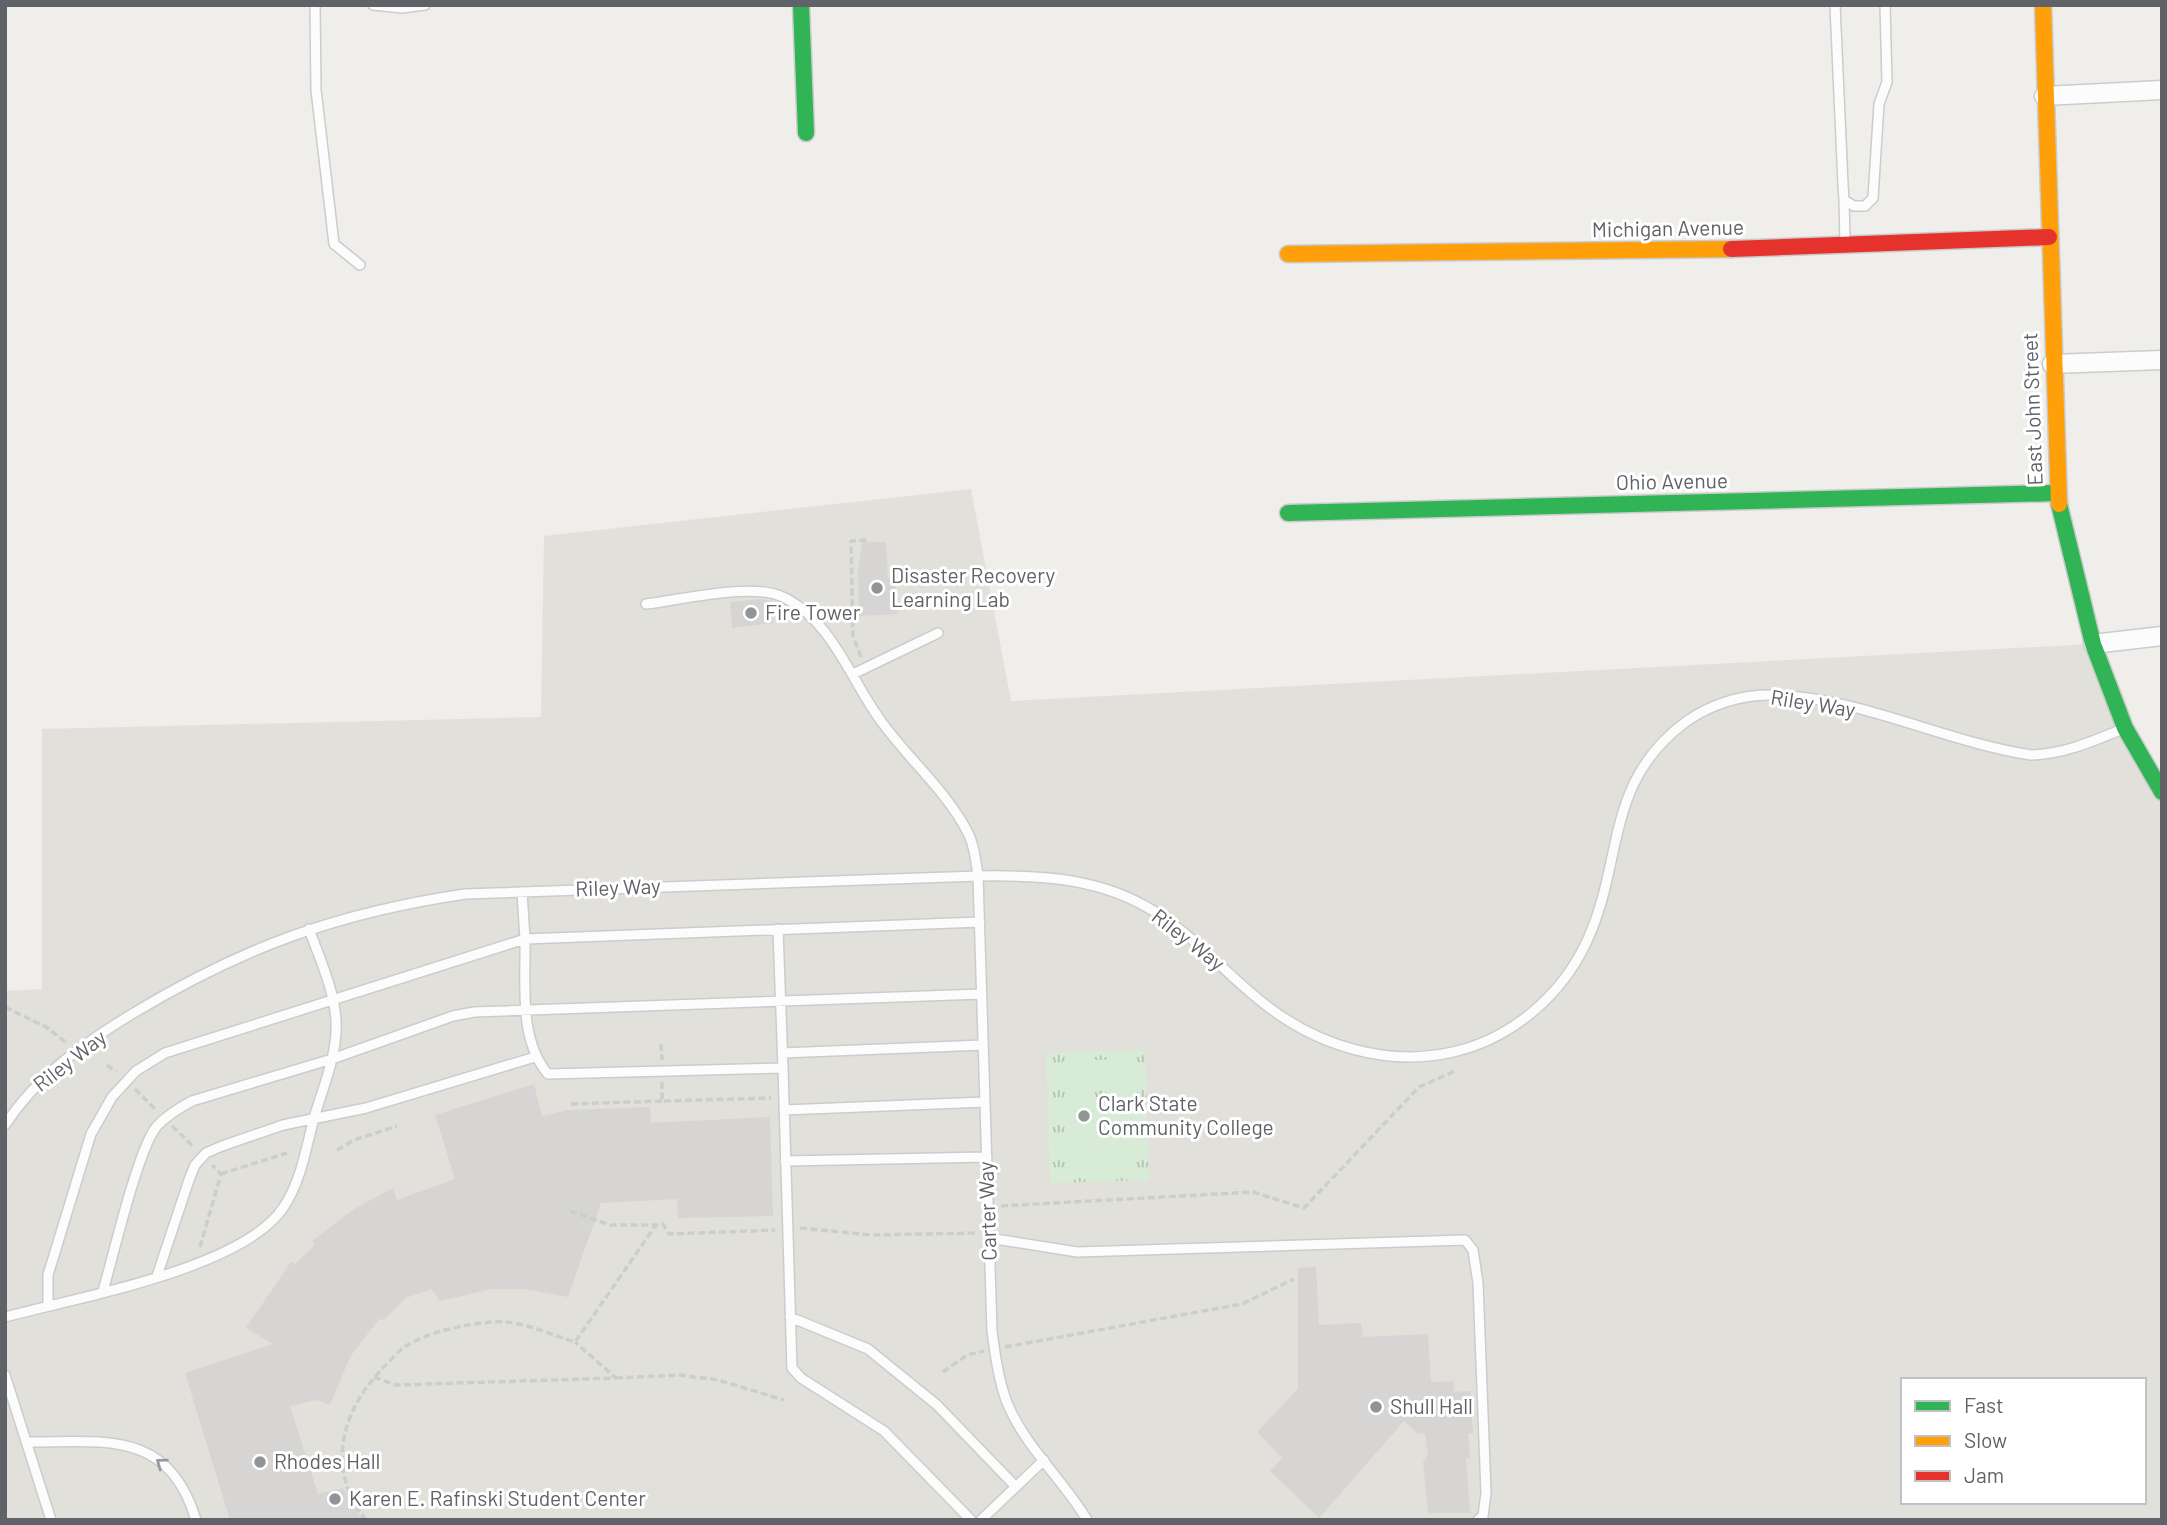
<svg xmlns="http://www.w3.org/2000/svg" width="2167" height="1525" font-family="Barlow,sans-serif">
	<defs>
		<pattern id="park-tufts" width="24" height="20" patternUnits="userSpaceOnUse" patternTransform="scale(1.75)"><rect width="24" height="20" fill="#d8ebd6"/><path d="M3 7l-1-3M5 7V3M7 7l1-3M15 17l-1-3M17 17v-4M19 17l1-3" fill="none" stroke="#b2c2b1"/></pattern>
	</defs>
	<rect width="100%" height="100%" fill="#efeeea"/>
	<path fill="#e2e0da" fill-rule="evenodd" d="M971,489L1011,701L2093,644L2162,792V1520H5V991L42,989V729L541,717L544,536ZM1903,1380H2144V1502H1903Z"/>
	<path fill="url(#park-tufts)" d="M1145,1050L1149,1180L1050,1183L1046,1053Z"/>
	<path fill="#d8ebd6" d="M1128,1059L1129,1089L1064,1092L1063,1061Z
		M1129,1101L1130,1131L1065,1133V1103Z
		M1131,1141L1132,1172L1067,1174L1066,1143Z"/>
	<path fill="#d6d5d3" d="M862,542H886L888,578L895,577L897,614L859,616L858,568Z
		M761,599L771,601L773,623L732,628L730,602Z
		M534,1084L542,1116L568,1110L650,1107L651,1123L770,1117L773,1216L678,1218L677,1199L601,1203L568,1297L525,1289H492L440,1301L431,1289L406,1298L384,1320L379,1319L350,1357L330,1405L316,1400L290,1406L318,1494L343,1488L363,1520H230L185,1373L273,1344L246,1328L291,1262L295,1264L315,1245L312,1241L354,1209L393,1188L397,1200L455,1179L435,1115Z
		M1316,1267L1319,1325L1361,1323L1363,1337L1428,1334L1431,1382L1453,1381L1454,1392L1470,1391L1473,1433L1468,1434L1470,1458H1466L1470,1513H1428L1423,1462L1428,1456L1425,1434L1417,1433L1404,1421L1319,1518L1270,1471L1282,1458L1257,1432L1298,1389V1268Z"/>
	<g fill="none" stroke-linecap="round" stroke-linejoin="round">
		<defs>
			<path id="lane" d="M315,5L316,90L334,244L360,265
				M373,5L402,8L425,5
				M1835,5L1843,184L1844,200L1854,206H1865L1873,198L1879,104L1887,82L1885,5
				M1844,200L1845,243
				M646,604C681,600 750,582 783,597C832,620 851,681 881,721C908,759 948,792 969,835C975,848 976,862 978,876L992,1331C995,1354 998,1377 1006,1400C1023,1445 1063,1479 1087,1520
				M853,674L938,633
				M522,892L525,939L980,922
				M782,1053L983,1045
				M783,1068L792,1368L801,1378L884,1431L971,1520
				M784,1110L985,1102
				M5,1125C37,1076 83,1044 132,1014C243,947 337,913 465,894L978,876C1036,875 1093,877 1145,906C1191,931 1225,974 1267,1006C1319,1046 1387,1067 1453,1052C1511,1039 1561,996 1586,943C1625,861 1603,782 1687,721C1710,705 1740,695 1768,695C1855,695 1944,742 2031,755C2065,754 2093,741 2125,728
				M785,1161L987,1157
				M989,1238L1077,1252L1465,1240L1473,1250L1478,1283L1486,1493L1483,1516L1478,1520
				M157,1276L189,1180L195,1165L206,1153L222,1146L283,1125L366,1108L535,1057
				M103,1291C113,1257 138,1148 157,1126C167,1115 179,1108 192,1101L332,1059L453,1016L474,1012L982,994
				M48,1306V1275L91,1134L112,1097L136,1071L165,1053L525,939C526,983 518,1039 548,1074L783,1068L778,929
				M5,1317C75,1298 242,1269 283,1208C301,1182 306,1148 314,1118C323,1087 338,1054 336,1020C334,989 319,957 309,929
				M790,1317L868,1349L937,1405L1016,1487
				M5,1375L51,1520
				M27,1442C104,1442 169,1429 196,1520
				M981,1520L1044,1460"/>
			<path id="street" d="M2044,96L2162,90
				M2052,364L2162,360
				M2093,644L2162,636"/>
			<path id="fast" d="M801,5L806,133
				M2059,504L2093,644L2125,728L2162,792
				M1288,513L2056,493"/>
			<path id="slow" d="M2043,5L2059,504
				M1288,254L1731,249"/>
			<path id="jam" d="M1731,249L2049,237"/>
		</defs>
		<use href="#lane" stroke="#cbcccc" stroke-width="12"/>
		<use href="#street" stroke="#cbcccc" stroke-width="21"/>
		<use href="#fast" stroke="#cacacb" stroke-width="19"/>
		<use href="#slow" stroke="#cacacb" stroke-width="19"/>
		<use href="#jam" stroke="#cacacb" stroke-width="19"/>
		<path stroke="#cacfcc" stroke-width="3.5" stroke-dasharray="7 3.5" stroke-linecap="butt" d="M861,657L853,636L851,541L869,540
			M5,1007L46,1027L67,1043
			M661,1044L662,1060
			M107,1065L116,1072
			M662,1082V1101L771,1098
			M135,1089L157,1111
			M571,1104L662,1101
			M172,1126L194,1147
			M337,1150L354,1140L397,1126
			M221,1174L287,1153
			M1001,1206L1253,1192L1304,1208L1419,1087L1455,1071
			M570,1211L610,1225H656
			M800,1228L871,1235L978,1233
			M200,1247L221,1174L212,1165
			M1005,1347L1242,1304L1294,1279
			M943,1372L967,1355L984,1351
			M374,1377L396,1385L616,1378L575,1342
			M616,1378L680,1375L718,1380L784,1400
			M366,1520C325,1470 341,1411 383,1368C390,1361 398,1351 406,1346C431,1331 465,1324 493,1322C522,1320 548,1334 575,1342L656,1225L663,1224L669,1234L775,1230"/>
		<use href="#lane" stroke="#fdfcfc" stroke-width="9"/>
		<use href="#street" stroke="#fdfcfc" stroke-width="18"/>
		<use href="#fast" stroke="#30b455" stroke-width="16"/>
		<use href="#slow" stroke="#ff9f0a" stroke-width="16"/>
		<use href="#jam" stroke="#e5322d" stroke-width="16"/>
	</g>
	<defs><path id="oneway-chevron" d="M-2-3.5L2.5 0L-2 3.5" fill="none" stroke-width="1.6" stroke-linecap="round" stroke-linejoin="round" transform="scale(1.75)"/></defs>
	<use stroke="#96999c" href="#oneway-chevron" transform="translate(161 1463) rotate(-144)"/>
	<g fill="#919496" stroke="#fff" stroke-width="2.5">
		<circle cx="877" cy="588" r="7"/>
		<circle cx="751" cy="613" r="7"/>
		<circle cx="1084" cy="1116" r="7"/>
		<circle cx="1376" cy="1407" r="7"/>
		<circle cx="260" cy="1462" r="7"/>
		<circle cx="335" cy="1499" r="7"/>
	</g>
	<g text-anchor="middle" stroke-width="6" stroke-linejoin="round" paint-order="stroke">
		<g font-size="21" fill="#5f6368" stroke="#fff">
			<text transform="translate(1668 229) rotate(-1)" y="7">Michigan Avenue</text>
			<text transform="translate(2033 409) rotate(-92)" y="7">East John Street</text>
			<text transform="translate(1672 482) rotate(-1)" y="7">Ohio Avenue</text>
			<text transform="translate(1813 704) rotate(9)" y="7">Riley Way</text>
			<text transform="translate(618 888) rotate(-2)" y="7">Riley Way</text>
			<text transform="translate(1188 940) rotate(38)" y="7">Riley Way</text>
			<text transform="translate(70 1061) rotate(-38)" y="7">Riley Way</text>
			<text transform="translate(988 1211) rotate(-92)" y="7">Carter Way</text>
		</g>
		<g font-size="21" fill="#5f6368" stroke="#fff" text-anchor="start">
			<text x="891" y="583">Disaster Recovery<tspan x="891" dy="24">Learning Lab</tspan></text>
			<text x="765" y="620">Fire Tower</text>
			<text x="1098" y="1111">Clark State<tspan x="1098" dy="24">Community College</tspan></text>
			<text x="1390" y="1414">Shull Hall</text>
			<text x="274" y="1469">Rhodes Hall</text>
			<text x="349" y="1506">Karen E. Rafinski Student Center</text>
		</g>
	</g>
	<rect width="2167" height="1525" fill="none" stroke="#5f6368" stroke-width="14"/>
	<rect x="1901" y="1378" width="245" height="126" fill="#ffffff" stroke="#bfc1c3" stroke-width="2"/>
	<rect x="1915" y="1401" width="35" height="10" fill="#30b455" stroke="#bfc1c3" stroke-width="2"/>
	<text x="1964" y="1413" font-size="21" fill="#5f6368">Fast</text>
	<rect x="1915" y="1436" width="35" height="10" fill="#ff9f0a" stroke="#bfc1c3" stroke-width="2"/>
	<text x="1964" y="1448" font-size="21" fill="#5f6368">Slow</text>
	<rect x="1915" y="1471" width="35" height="10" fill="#e5322d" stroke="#bfc1c3" stroke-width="2"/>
	<text x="1964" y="1483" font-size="21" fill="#5f6368">Jam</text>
</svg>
